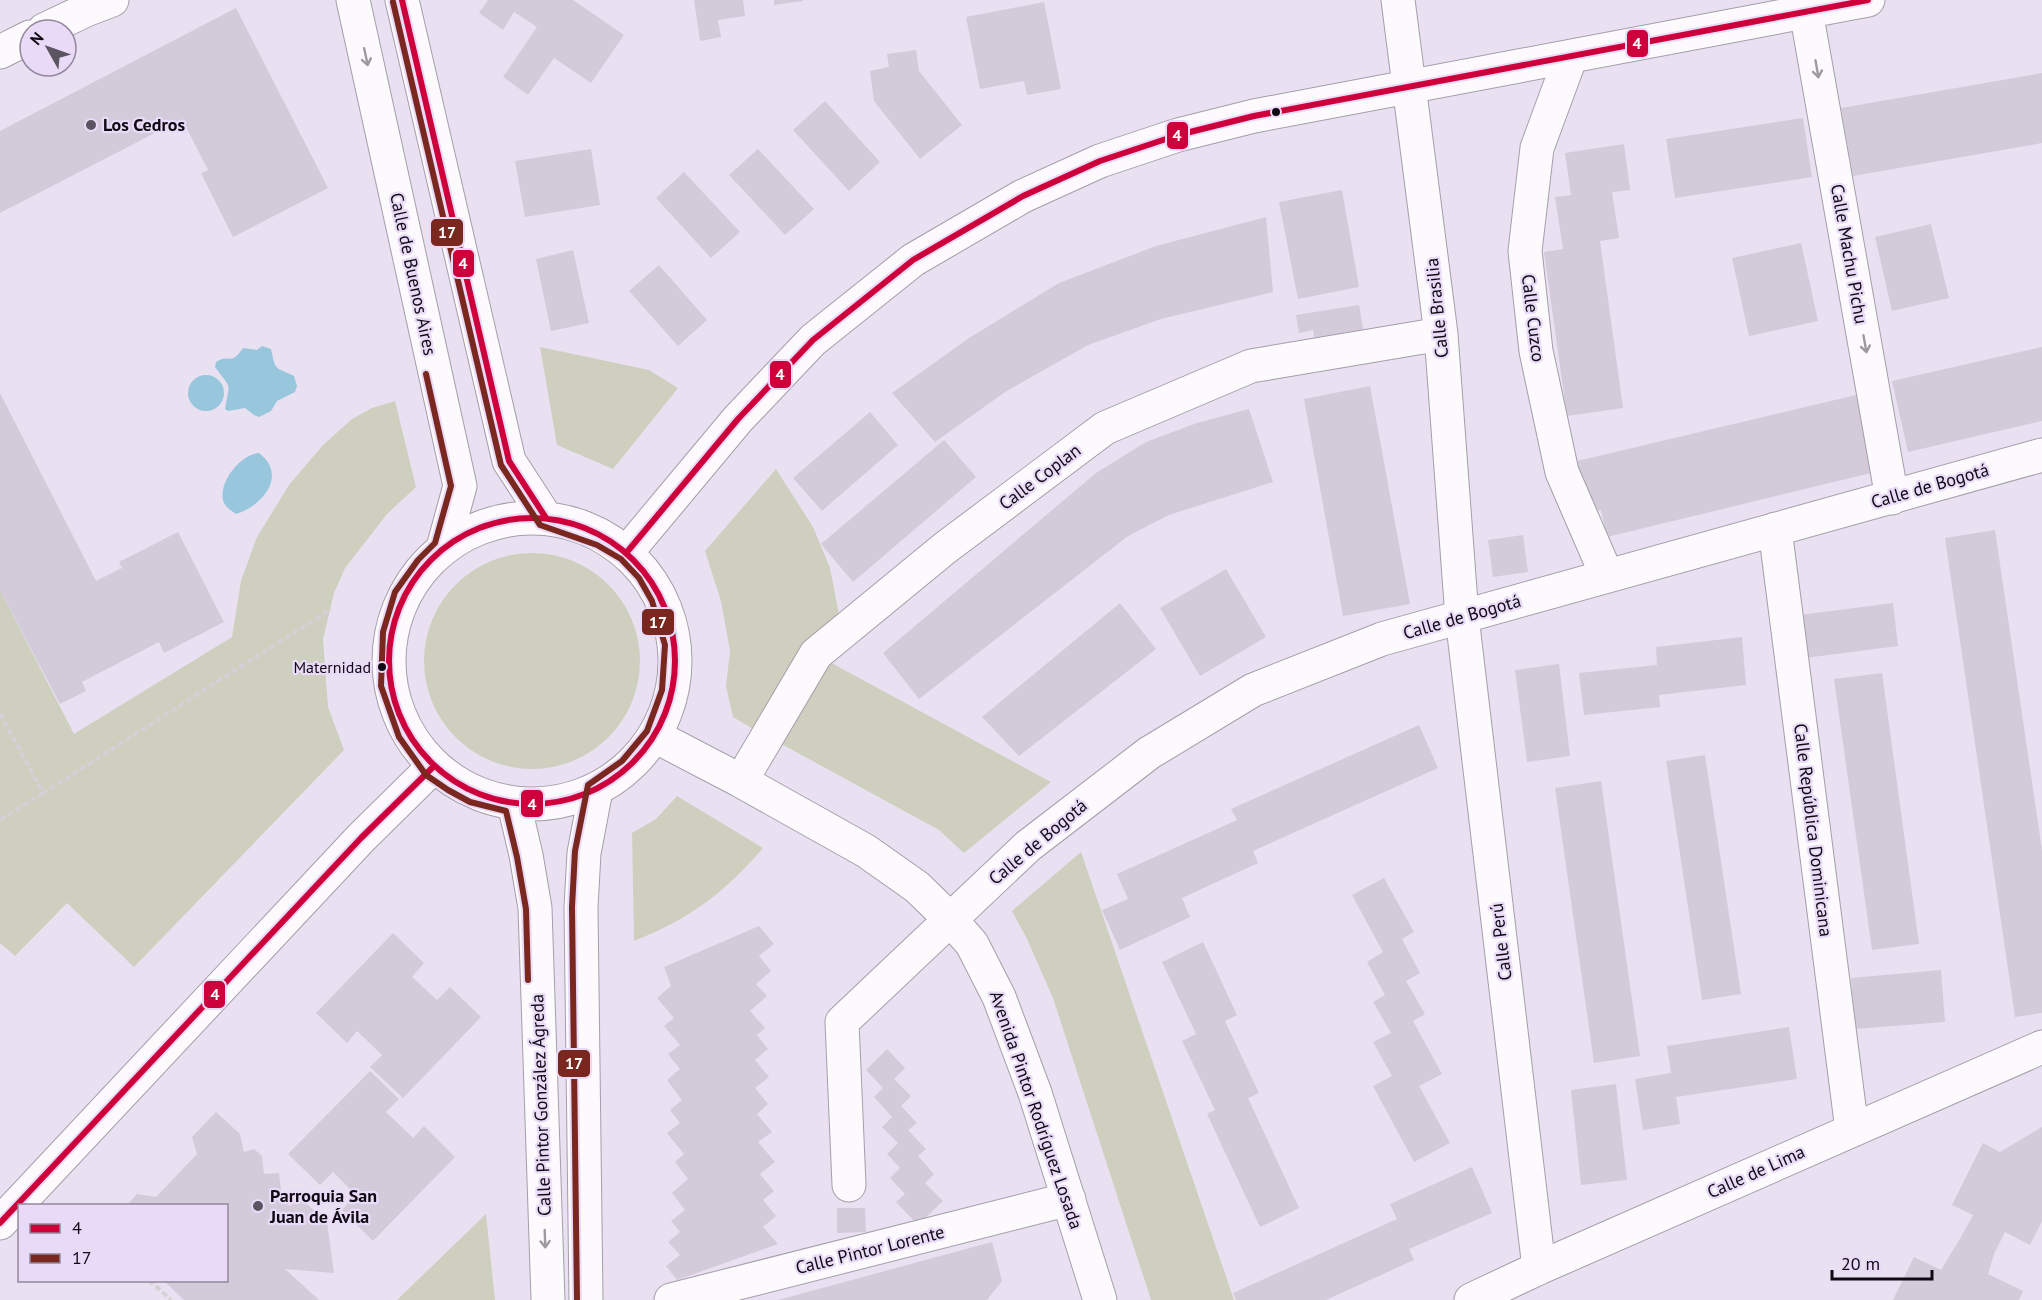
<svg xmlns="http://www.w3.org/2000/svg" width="2042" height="1300" font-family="'PT Sans',sans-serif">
	<rect width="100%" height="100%" fill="#e9e1f1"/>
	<path fill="#cecfbf" d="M540,347L649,370L678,388L613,469L557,445Z
		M395,401L416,487L387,514L345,568L334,593L323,639L328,707L344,750L134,967L67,903L15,956L0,943V590L74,734L232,637L241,581L257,537L289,485L323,445L352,419L372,408Z
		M776,469L813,527L830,568L841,625L760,733L733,717L726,686L730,651L721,601L705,551Z
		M424 661a108 108 0 1 1 216 0a108 108 0 1 1-216 0Z
		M824,659L1051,782L964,853L939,830L776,741Z
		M677,796L763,848C724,893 690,919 634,941L632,833L656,819Z
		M1081,852L1234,1300H1151L1053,998L1027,939L1012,911Z
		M486,1214L495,1300H397Z"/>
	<path fill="#98c7dd" d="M262,346L271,349C276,372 274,366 294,376L297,386L295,392L277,401L271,411L259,417L254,415L245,408L228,411L225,409C230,379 232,391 215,367L216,362C230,353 230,367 243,348L257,350Z
		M188 393a18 18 0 1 1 36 0a18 18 0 1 1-36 0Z
		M259,453C288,475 263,506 236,514C230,510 225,507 223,500C219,481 241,454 259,453Z"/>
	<path fill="#d3cada" d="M488,0H573L624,35L591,83L554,58L528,95L503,77L537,27L514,12L503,30L479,13Z
		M694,0H743L745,16L718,20L721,37L700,41Z
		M774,0H803V1L774,5Z
		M1044,2L1061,89L1027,95L1024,81L980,89L966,17Z
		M236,8L328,188L233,237L201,173L208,170L182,119L0,213V131Z
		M916,50L919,71L962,125L920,159L874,101L870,71L889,67L887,54Z
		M2042,73V143L1853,176L1841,108Z
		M825,101L880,162L849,191L793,130Z
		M1803,118L1812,177L1675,198L1666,139Z
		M1624,144L1630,190L1612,192L1619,238L1600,241L1623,408L1567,416L1544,252L1563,249L1555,197L1571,195L1565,153Z
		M591,149L600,205L525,217L515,161Z
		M758,149L814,209L785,235L729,175Z
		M684,172L740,232L711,258L656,198Z
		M1342,190L1359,287L1298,299L1279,202Z
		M1266,217L1273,292L1161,319L1088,345L1005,392L935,442L892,393L969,338L1059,283L1156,246Z
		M1931,224L1949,298L1892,311L1875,237Z
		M1801,243L1818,321L1749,336L1732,258Z
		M573,250L589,323L551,331L536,259Z
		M659,265L707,320L678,346L629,291Z
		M1359,305L1365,340L1316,348L1313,330L1299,333L1296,315Z
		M2042,347V421L1908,452L1892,381Z
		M1370,386L1410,604L1343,616L1304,399Z
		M0,393L96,581L122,568L119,562L178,532L224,622L164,653L159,642L82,682L86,691L60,704L0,590Z
		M1856,395L1875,472L1607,537L1601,510L1585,514L1573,462Z
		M1249,409L1273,482L1169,515L1128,536L919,699L883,653L1096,473L1146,442L1197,423Z
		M870,412L898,445L822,511L793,478Z
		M944,440L976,477L853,582L821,544Z
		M1995,530L2042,850V1013L2015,1017L1945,538Z
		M1523,535L1528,572L1493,577L1488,540Z
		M1226,569L1266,637L1200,676L1160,608Z
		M1120,603L1156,649L1019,756L982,717Z
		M1893,603L1898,646L1805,658L1800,615Z
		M1742,637L1746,685L1659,695L1660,707L1584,715L1579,673L1657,665L1656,647Z
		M1559,664L1570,756L1527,762L1515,670Z
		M1882,673L1919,944L1872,950L1834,679Z
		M1419,725L1438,768L1253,851L1258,863L1182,898L1190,917L1120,950L1102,910L1128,899L1117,874L1237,820L1231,809Z
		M1705,755L1741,994L1702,1000L1666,761Z
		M1601,781L1640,1056L1594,1063L1555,788Z
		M1384,878L1414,932L1402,939L1420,973L1406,981L1425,1014L1413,1021L1442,1074L1419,1086L1450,1143L1414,1162L1373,1086L1392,1076L1373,1042L1391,1033L1373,1002L1385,995L1367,962L1383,952L1352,895Z
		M759,926L774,944L759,956L771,971L756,984L767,996L750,1011L765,1028L757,1035L768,1049L755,1060L769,1077L755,1088L768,1104L757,1114L772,1132L758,1142L775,1162L760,1174L774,1191L763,1200L776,1216L763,1227L778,1244L677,1280L666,1266L680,1255L668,1242L680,1232L671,1221L685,1210L672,1193L688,1179L675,1162L684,1154L667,1133L680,1123L670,1110L682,1100L667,1080L680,1069L668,1054L680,1045L664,1026L674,1018L657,998L671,986L664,967Z
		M393,933L424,963L412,977L437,1000L450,987L481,1017L403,1098L370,1067L382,1055L357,1031L347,1043L316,1013Z
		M1203,942L1237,1015L1225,1021L1259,1093L1248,1098L1299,1208L1260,1227L1207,1114L1215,1110L1182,1041L1196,1034L1162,962Z
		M1941,970L1945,1022L1855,1029L1851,978Z
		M1789,1027L1797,1079L1676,1097L1680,1124L1643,1130L1635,1079L1671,1073L1667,1046Z
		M887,1049L905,1068L894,1079L911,1096L901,1106L917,1123L908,1130L926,1149L918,1156L934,1174L925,1183L943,1201L918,1225L896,1202L905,1194L890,1178L900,1168L887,1154L898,1143L882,1127L892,1117L874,1097L883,1088L866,1070Z
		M370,1071L399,1099L386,1112L413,1138L424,1126L455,1157L373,1241L342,1210L356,1195L333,1172L320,1185L288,1154Z
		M1616,1084L1627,1180L1581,1185L1571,1090Z
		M216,1112L240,1134L244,1152L254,1149L262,1156L264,1174L279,1173L282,1200L290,1206L299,1197L327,1222L334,1273L285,1269L319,1300H184L163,1280H226V1206H126L137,1194L156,1197L197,1154L192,1137Z
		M2042,1127V1221L2030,1245L2005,1232L1994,1254L1988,1274L2023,1291L2019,1300H1893L1914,1257L1941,1270L1961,1237L1973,1215L1952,1205L1983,1143L2000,1152Z
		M1472,1167L1492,1213L1409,1249L1414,1260L1326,1300H1236L1233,1293L1397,1219L1390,1204Z
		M837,1208H865L866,1232L837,1233Z
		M992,1242L1002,1281L987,1300H778Z"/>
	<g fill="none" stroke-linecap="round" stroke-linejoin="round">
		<defs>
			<path id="minor" d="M353,0L460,486L443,548
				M402,0L509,461L546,518
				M1398,0L1441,334L1462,617L1539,1268
				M1806,11L1892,498
				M44,30L86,10L112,0
				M0,52L30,37
				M1571,56L1537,148L1525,251L1536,351L1562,472L1607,576
				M389 661a143 143 0 1 1 286 0a143 143 0 1 1-286 0Z
				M1775,529L1852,1130
				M627,552L738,419L813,340L913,260L1023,196L1100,161L1178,135L1254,116L1868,0
				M655,736L741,781L866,851L917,887L951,920L972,944L999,997L1035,1093L1100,1300
				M741,781L816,654L945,548L1105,428L1251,366L1441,334
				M514,804L526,855L535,908L548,1300
				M849,1185L842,1022L1028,846L1149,753L1253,690L1382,639L2042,455
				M0,1223L361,838L432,768
				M586,1300L581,907L584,853L596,790
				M671,1300L1069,1199
				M1471,1300L1539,1268L2042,1047"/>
		</defs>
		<use href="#minor" stroke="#a49eaa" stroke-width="35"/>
		<path stroke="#d3d1d5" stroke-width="4" stroke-dasharray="6 3" stroke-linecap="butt" d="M0,713L43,793L331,609
			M0,820L43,793
			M149,1280L171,1300"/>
		<use href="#minor" stroke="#fcfafd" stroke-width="33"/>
		<defs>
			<path id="bus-1" d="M402,0L509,461L546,518
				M389 661a143 143 0 1 1 286 0a143 143 0 1 1-286 0Z
				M627,552L738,419L813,340L913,260L1023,196L1100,161L1178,135L1254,116L1868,0
				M0,1223L361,838L432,768"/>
			<path id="bus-2" d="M393,2L501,465L540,525L597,545L621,559L639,578L652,601L665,645L662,690L647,731L622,761L588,785L575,851L572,907L577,1300
				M426,374L451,486L435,543L418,560L395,592L383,632L381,686L399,737L426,775L448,790L470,802L506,811L517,857L526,909L528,980"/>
		</defs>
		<use href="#bus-1" stroke="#e9dbf7" stroke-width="10"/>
		<use href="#bus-2" stroke="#e9dbf7" stroke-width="10"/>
		<use href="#bus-1" stroke="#ce003b" stroke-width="6"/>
		<use href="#bus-2" stroke="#7a281f" stroke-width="6"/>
	</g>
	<defs><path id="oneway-shaft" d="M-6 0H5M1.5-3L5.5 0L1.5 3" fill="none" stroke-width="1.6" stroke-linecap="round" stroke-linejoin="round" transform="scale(1.5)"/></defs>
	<g stroke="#9d9a9f">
		<use href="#oneway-shaft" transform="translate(366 57) rotate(78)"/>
		<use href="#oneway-shaft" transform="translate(1817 69) rotate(80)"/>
		<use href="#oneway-shaft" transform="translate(1865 344) rotate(80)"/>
		<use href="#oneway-shaft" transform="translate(545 1239) rotate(88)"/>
	</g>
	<g fill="#0f0a13" stroke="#e9dbf7" stroke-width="2">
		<circle cx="1276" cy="112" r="5"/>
		<circle cx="382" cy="667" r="5"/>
	</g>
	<g fill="#5b5561" stroke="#e9dbf7" stroke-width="2">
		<circle cx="91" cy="125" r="6"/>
		<circle cx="258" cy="1206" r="6"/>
	</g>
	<g text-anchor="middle" stroke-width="4.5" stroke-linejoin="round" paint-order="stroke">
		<g font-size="16" fill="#0f0a13" stroke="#e9dbf7" text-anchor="end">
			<text x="371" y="673">Maternidad</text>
		</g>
		<g font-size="18" font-weight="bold" fill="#0f0a13" stroke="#e9dbf7" text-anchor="start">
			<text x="103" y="131">Los Cedros</text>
			<text x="270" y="1202">Parroquia San<tspan x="270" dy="21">Juan de Ávila</tspan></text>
		</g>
		<g font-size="18" fill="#0f0a13" stroke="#e9dbf7">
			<text transform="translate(1849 254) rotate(80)" y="6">Calle Machu Pichu</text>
			<text transform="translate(413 274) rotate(78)" y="6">Calle de Buenos Aires</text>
			<text transform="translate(1437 308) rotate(-96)" y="6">Calle Brasilia</text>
			<text transform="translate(1533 318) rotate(83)" y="6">Calle Cuzco</text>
			<text transform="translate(1040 477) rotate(-37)" y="6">Calle Coplan</text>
			<text transform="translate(1930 486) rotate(-16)" y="6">Calle de Bogotá</text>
			<text transform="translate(1462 617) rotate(-16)" y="6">Calle de Bogotá</text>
			<text transform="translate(1813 830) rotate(83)" y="6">Calle República Dominicana</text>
			<text transform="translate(1038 842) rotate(-40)" y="6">Calle de Bogotá</text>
			<text transform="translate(1501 942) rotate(-97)" y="6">Calle Perú</text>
			<text transform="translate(541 1105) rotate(-92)" y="6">Calle Pintor González Ágreda</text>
			<text transform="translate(1036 1110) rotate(71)" y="6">Avenida Pintor Rodríguez Losada</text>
			<text transform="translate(1756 1172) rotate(-24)" y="6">Calle de Lima</text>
			<text transform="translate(870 1250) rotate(-14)" y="6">Calle Pintor Lorente</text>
		</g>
	</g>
	<g stroke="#e9dbf7" stroke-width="2">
		<rect x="1626" y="29" width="23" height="29" rx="6" fill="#ce003b"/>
		<rect x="1166" y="121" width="23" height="29" rx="6" fill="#ce003b"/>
		<rect x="430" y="218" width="34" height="29" rx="6" fill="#7a281f"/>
		<rect x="452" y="249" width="23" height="29" rx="6" fill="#ce003b"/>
		<rect x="769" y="360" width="23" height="29" rx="6" fill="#ce003b"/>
		<rect x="641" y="608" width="34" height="28" rx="6" fill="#7a281f"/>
		<rect x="520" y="789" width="24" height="29" rx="6" fill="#ce003b"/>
		<rect x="203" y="980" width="23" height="29" rx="6" fill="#ce003b"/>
		<rect x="557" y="1049" width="34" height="29" rx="6" fill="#7a281f"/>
	</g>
	<g font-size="16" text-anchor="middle" font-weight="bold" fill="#fff">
		<text x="1637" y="49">4</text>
		<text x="1177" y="141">4</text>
		<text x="447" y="238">17</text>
		<text x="463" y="269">4</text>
		<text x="780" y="380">4</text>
		<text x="658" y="628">17</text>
		<text x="532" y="810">4</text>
		<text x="215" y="1000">4</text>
		<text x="574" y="1069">17</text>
	</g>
	<rect x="18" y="1204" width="210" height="78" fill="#e9dbf7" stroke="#92879c" stroke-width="1.5"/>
	<rect x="30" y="1224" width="30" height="9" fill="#ce003b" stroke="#92879c" stroke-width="1.5"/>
	<text x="72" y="1234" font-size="18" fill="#0f0a13">4</text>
	<rect x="30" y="1254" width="30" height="9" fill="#7a281f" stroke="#92879c" stroke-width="1.5"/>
	<text x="72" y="1264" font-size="18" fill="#0f0a13">17</text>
	<g transform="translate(48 48) rotate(310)"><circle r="28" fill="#e9dbf7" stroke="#92879c" stroke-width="1.5"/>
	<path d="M0-4.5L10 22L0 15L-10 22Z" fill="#5b5561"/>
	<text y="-9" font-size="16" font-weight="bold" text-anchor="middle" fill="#0f0a13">N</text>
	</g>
	<path d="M1832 1270v9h100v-9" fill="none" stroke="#0f0a13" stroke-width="3"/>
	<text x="1841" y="1270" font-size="18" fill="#0f0a13" stroke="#e9dbf7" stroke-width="4.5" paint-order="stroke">20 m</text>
</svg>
